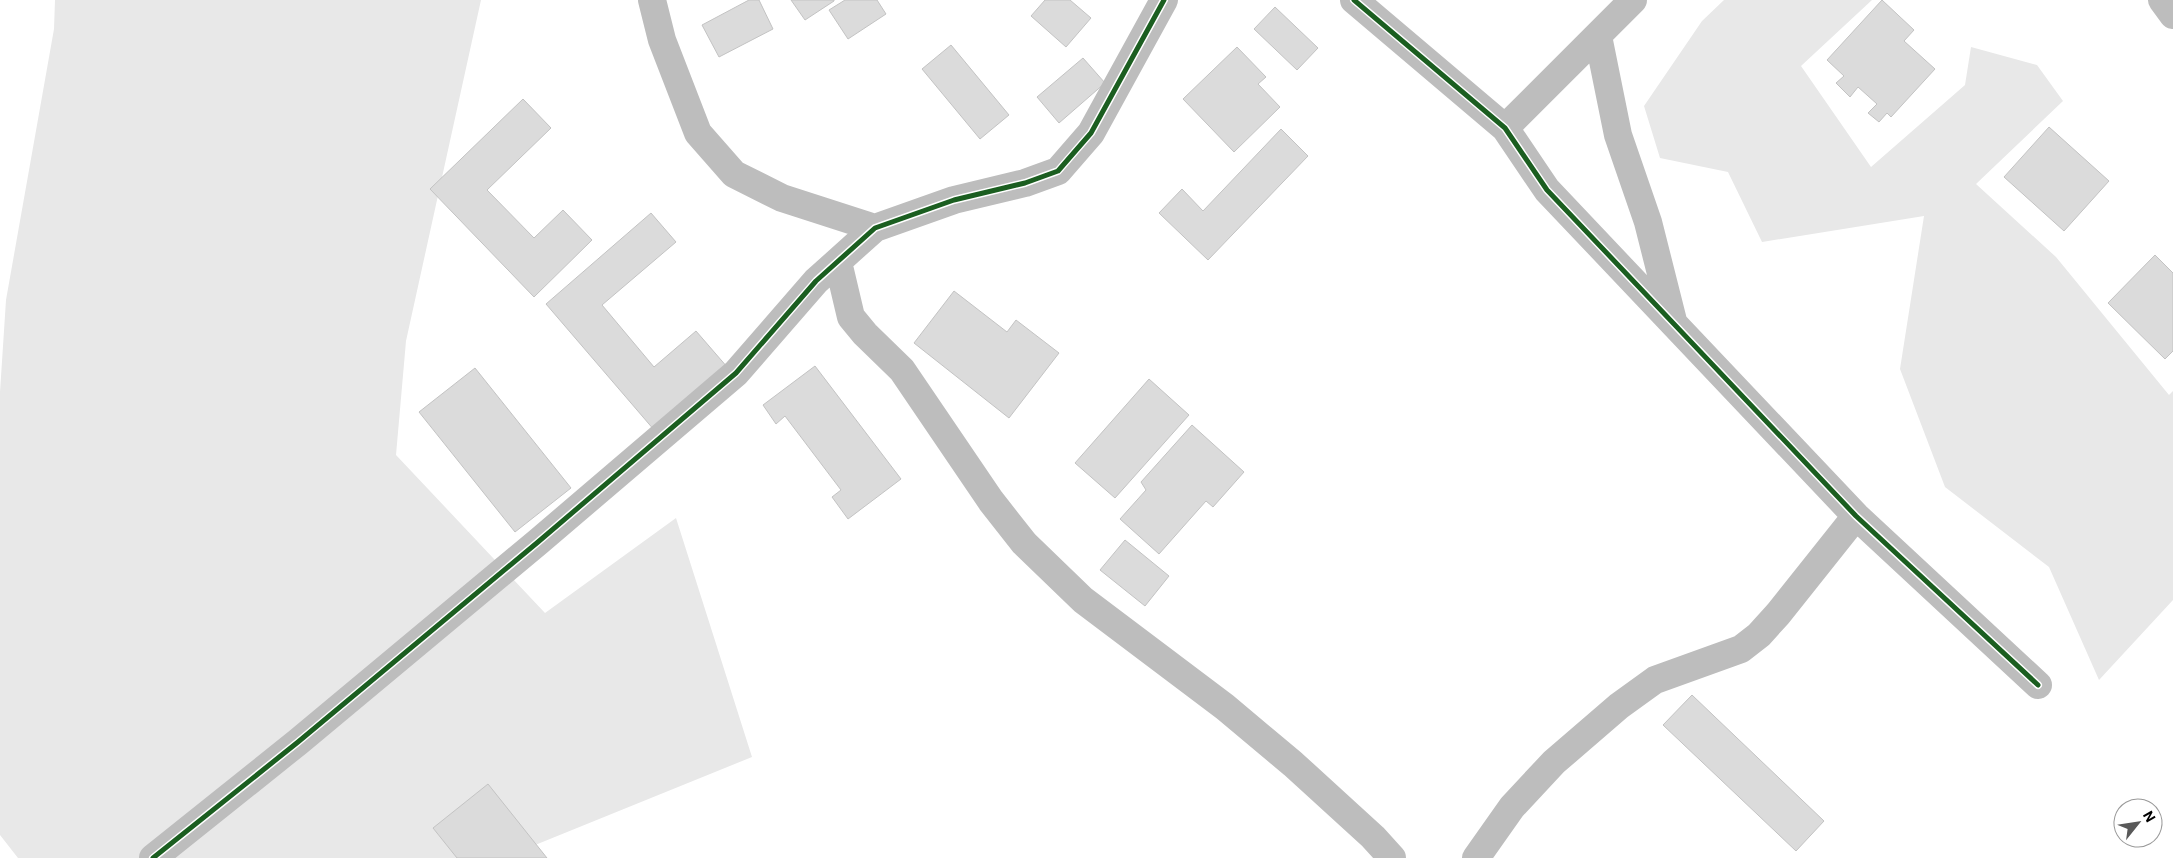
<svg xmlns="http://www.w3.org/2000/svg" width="2173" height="858" font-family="Roboto,sans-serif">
	<rect width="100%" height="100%" fill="#fff"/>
	<path fill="#e8e8e8" d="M55,0H481L406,341L396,455L545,613L676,518L752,757L503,858H18L0,835V392L6,300L54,29Z
		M1724,0H1872L1801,66L1871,167L1965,85L1971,47L2037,65L2063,101L1976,184L2056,257L2169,395L2173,391V600L2099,680L2049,567L1945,487L1900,369L1924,216L1762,242L1728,172L1660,158L1644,106L1702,21Z"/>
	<path fill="#dbdbdb" stroke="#c3c3c3" d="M749,0H759L773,29L719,57L702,25Z
		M791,0H834V1L805,20Z
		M845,0H877L886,14L848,39L829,10Z
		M1045,0H1070L1091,18L1066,47L1031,16Z
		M1882,0L1914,30L1904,41L1935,69L1891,117L1887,113L1879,122L1868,113L1877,104L1858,87L1850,97L1836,83L1844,76L1827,60Z
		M1275,7L1318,48L1297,70L1254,29Z
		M951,45L1009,115L980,139L922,69Z
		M1237,47L1266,77L1258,84L1280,107L1234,152L1183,99Z
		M1083,58L1105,83L1059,123L1037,97Z
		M523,99L551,128L487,190L534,238L563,210L592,240L534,297L430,189Z
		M2049,127L2109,181L2064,231L2004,177Z
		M1281,129L1308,156L1208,260L1159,213L1182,189L1203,211Z
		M651,213L676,242L602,305L654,367L696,331L728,368L655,431L546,304Z
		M2155,255L2173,273V351L2165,359L2108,303Z
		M954,291L1007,332L1016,320L1059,353L1009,418L914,343Z
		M815,366L901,479L848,519L832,497L841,490L785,416L776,424L763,405Z
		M475,368L571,488L515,532L419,412Z
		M1149,379L1189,415L1115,498L1075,463Z
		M1192,425L1244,472L1213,507L1206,501L1159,554L1120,519L1146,490L1141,482Z
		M1125,540L1169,576L1145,606L1100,570Z
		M1692,695L1824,821L1796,851L1663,725Z
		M488,784L547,858H457L433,828Z"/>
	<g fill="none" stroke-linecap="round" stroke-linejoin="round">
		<path stroke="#bdbdbd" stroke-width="28" d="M652,0L662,40L698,133L734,174L782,198L875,228
			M1354,0L1505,128L1547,190L1856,516L2038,685
			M2162,0L2173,15
			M1598,36L1618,135L1648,222L1673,321
			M1505,128L1633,0
			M838,262L851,317L865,334L902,370L991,501L1024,543L1083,600L1225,707L1293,764L1373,837L1392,858
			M153,858L298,742L538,542L736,373L816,281L875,228L954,200L1025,183L1058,171L1091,133L1164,0
			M1476,858L1512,807L1554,762L1619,706L1655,680L1741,649L1759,635L1778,614L1856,516"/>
		<defs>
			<path id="cycleway" d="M1354,0L1505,128L1547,190L1856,516L2038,685
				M153,858L298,742L538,542L736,373L816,281L875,228L954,200L1025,183L1058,171L1091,133L1164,0"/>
		</defs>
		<use href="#cycleway" stroke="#fff" stroke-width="8"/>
		<use href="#cycleway" stroke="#1b5e20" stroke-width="5"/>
	</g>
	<g transform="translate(2138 823) rotate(60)"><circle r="24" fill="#ffffff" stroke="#999999"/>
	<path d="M0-4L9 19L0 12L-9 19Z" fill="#595959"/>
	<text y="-8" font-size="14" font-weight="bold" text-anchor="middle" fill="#000000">N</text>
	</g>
</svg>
